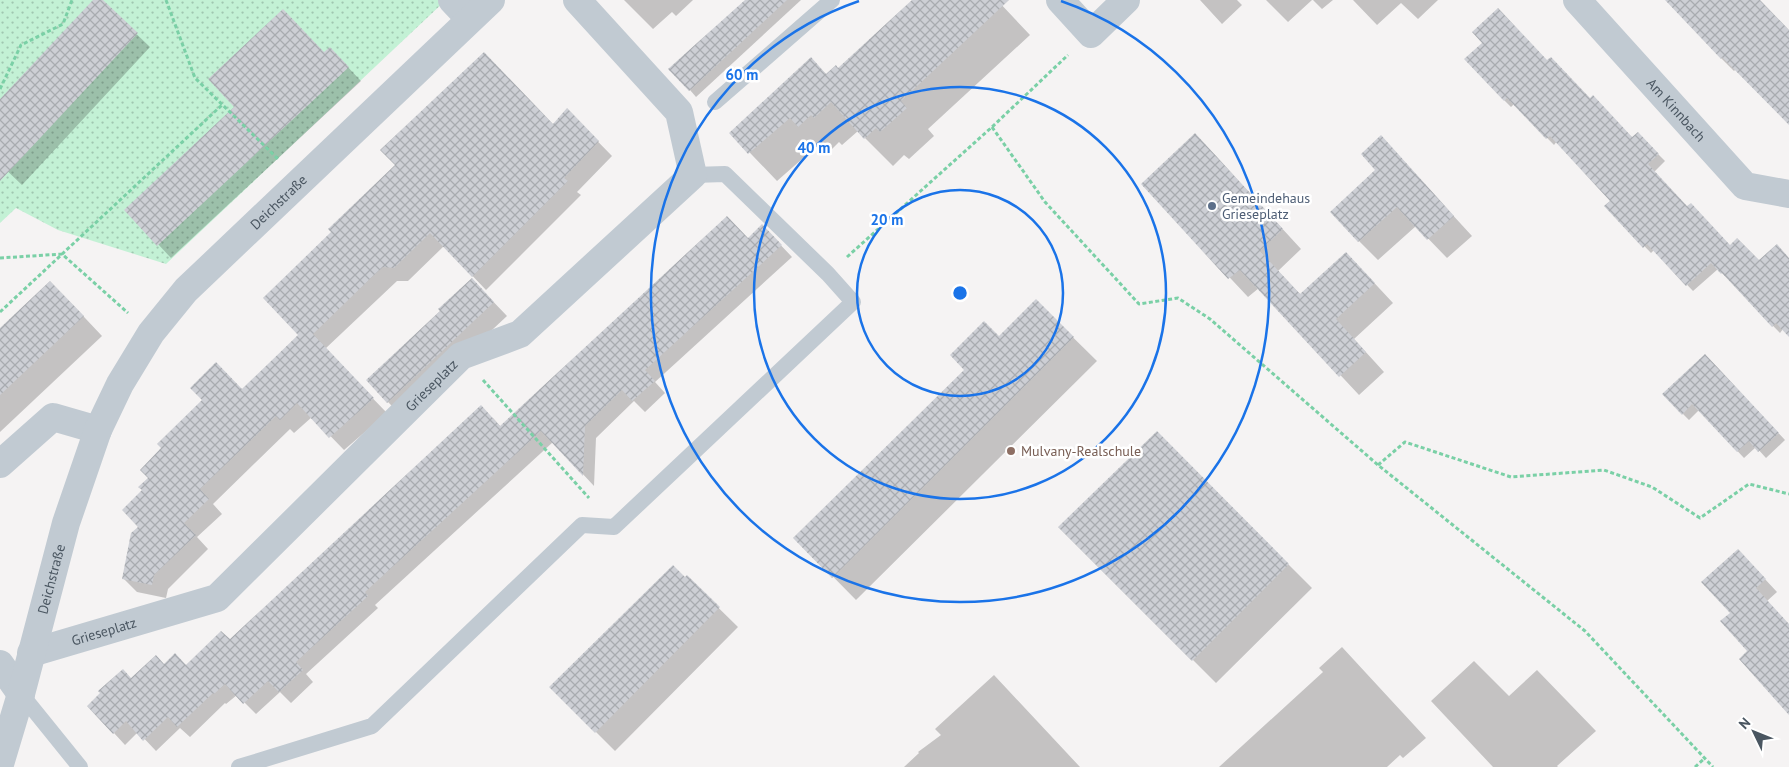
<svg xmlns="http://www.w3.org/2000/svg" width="1789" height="767" font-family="'PT Sans',sans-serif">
	<defs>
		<pattern id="grass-dots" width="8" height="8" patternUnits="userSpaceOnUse" patternTransform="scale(1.25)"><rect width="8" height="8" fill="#c3f1d5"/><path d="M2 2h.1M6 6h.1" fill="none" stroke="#a0c6b0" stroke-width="1.8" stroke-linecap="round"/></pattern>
		<pattern id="building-cross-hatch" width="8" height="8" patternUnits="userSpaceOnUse" patternTransform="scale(1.25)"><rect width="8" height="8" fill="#cdcfd5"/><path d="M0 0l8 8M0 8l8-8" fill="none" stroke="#a8abb0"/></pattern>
	</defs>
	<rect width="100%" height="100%" fill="#f5f3f3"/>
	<path fill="url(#grass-dots)" d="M0,0H446L166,264L58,230L16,208L0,223Z"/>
	<path fill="#0003" d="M94,0H101L150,47L22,185L0,164V101Z
		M624,0H693L676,16L672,12L653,29Z
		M746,0H801L696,97L690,90Z
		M913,0H997L1030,35L928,129L934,136L909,159L904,155L893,166L858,131L842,145L839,142L827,154L818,145L777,181L731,133L811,59L827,75L838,69Z
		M1200,0H1237L1242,5L1222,24Z
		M1266,0H1312L1288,22Z
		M1313,0H1333L1322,9Z
		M1353,0H1438L1418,19L1401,3L1377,25Z
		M1667,0H1759L1789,32V123L1736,69L1734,71L1721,58Z
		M324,53L343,62L361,81L171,258L126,210Z
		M1547,62L1633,138L1644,140L1665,161L1654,172L1688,208L1730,246L1759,262L1789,259V336L1783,329L1780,333L1718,269L1693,291L1654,250L1651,253L1606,206L1611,201L1557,141L1554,145L1514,104L1511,107L1504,100Z
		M567,110L612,156L577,192L581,195L486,290L444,246L408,281H397L325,349L387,413L344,450L312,417L294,433L290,429L213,504L222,514L197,537L208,549L168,589L166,598L137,592L123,578L140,527L242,391L300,335L553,125Z
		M1381,137L1472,236L1447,258L1416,226L1378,260L1359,241L1377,170Z
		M1214,154L1301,249L1278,271L1301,295L1365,273L1393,303L1354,339L1384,372L1359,395L1259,288L1248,297L1142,184Z
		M774,238L792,257L655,382L665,393L645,412L634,401L596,438L594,486L553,442L375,605L378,608L306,674L313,682L291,703L280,692L256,714L237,695L226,704L225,703L190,737L180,728L156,751L138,732L125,745L114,733L132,679L164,665L187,666L230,641L493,418L501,427L748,240Z
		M485,293L507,316L401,415L388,402Z
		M69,301L102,336L0,432V330Z
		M1036,301L1097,361L856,600L795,538Z
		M1712,362L1785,440L1766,458L1756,447L1744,458L1699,410L1689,420L1683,414Z
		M1157,433L1312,588L1216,683L1060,527Z
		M1750,563L1777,592L1767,601L1789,625V712L1749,651L1731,613Z
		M687,577L738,627L615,751L551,687Z
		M1342,647L1426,738L1403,758L1400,755L1387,767H1219L1323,672L1319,668Z
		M1474,661L1509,696L1537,670L1596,731L1557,766L1558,767H1493L1431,701Z
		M994,675L1080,767H904L919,753L918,752L941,735L935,729Z"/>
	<path fill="url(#building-cross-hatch)" d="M93,0H103L138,33L0,181V99Z
		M745,0H787L689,91L668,69Z
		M912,0H1009L901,101L907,108L880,132L876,128L864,139L831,102L814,118L811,115L798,127L790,118L748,154L729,133L811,57L826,74L836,65L838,68Z
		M1665,0H1760L1789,30V125L1722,57L1721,59Z
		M1498,8L1547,60L1551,57L1590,98L1593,95L1632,137L1638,132L1659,154L1648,164L1687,206L1691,203L1730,245L1737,238L1759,260L1777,244L1789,258V337L1776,323L1772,327L1722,273L1721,274L1711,263L1686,286L1647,244L1643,248L1604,206L1610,201L1550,136L1546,139L1507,98L1504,101L1464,59L1482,43L1472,32Z
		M283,9L324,52L330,47L349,67L157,246L124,210L234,107L208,79Z
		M484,52L553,124L567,108L599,141L564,178L568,181L472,277L430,233L394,268L383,267L374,275L313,334L374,398L329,438L297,403L280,420L276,416L200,489L209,499L184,523L196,535L154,575L152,585L122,579L131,533L138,527L122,510L142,490L138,487L148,478L140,470L161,448L157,444L202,400L190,388L216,362L242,389L298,335L263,298L331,232L328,229L395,165L380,150Z
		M1195,133L1283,229L1260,251L1300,294L1346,252L1375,283L1336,319L1366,352L1339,377L1240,270L1228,279L1141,184Z
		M1381,135L1454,216L1427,240L1397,207L1358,242L1330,212L1375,170L1361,154Z
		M727,216L748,238L762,224L782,245L645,370L655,381L632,401L622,390L585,426L583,476L541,431L365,592L368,596L296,662L303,670L279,692L268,681L243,704L225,684L214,694L213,693L177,727L168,717L143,741L126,721L113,734L87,706L100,693L98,691L123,669L131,678L156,655L164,664L175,653L186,665L221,631L230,639L481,405L500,426Z
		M472,278L494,302L387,403L366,380L440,311L438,309Z
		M50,281L84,316L0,395V328Z
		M1036,299L1074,337L832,578L793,538L964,370L950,355L984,321L999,336Z
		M1705,354L1779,433L1758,452L1749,441L1737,452L1692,404L1682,415L1662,394Z
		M1157,431L1289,564L1192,661L1058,527Z
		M1738,549L1766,579L1756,588L1789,624V715L1739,659L1747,651L1720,621L1730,613L1701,582Z
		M673,565L685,577L687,575L720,607L595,733L549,687Z"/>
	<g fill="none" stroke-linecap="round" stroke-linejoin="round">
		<path stroke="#7ad0a6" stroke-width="3" stroke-dasharray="4 2.5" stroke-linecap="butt" d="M166,0L195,78L278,159
			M0,89L21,45L63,24L72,0
			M992,127L1045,202L1139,304L1178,298L1210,319L1378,465L1585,631L1713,767
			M847,257L992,127L1068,55
			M0,258L62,254L128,313
			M0,312L223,104
			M483,380L589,498
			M1378,465L1405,442L1511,477L1604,470L1652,487L1700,518L1749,484L1789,494
			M1695,767L1705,758"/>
		<path stroke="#c1cad2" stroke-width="16" d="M715,102L832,0
			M21,694L80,767
			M239,767L372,726L582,525L614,527L853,302L828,274L725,174L693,175"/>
		<g stroke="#c1cad2" stroke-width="28">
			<path d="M452,0L470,19"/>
			<path d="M1060,0L1091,34L1126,0"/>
			<path id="s1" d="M1577,0L1745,186L1789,194"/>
			<path d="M0,464L53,417L98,430"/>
			<path id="s2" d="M31,653L217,598L461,356L520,334L693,175L679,112L577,0"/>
			<path d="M0,664L21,694"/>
			<path id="s3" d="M0,764L21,694L66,523L98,430L120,384L151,333L186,290L491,0"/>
		</g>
	</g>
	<g fill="none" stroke="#1a73e8" stroke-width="2.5">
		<circle cx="960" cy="293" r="103"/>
		<circle cx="960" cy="293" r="206"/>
		<path d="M1061 1A309 309 0 1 1 859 1"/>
	</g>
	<circle fill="#5c6f8a" stroke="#fff" stroke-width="2" cx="1212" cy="206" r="5"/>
	<circle fill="#8d6e63" stroke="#fff" stroke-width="2" cx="1011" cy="451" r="5"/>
	<g text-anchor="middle" stroke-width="5" stroke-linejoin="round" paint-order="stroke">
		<g font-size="14" fill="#4a5661" stroke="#fff">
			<text dy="5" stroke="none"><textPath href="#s1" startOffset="148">Am Kinnbach</textPath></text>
			<text dy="5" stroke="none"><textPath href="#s3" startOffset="642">Deichstraße</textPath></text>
			<text dy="5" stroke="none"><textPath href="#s2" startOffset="496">Grieseplatz</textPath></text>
			<text dy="5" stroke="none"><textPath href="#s3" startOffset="192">Deichstraße</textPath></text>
			<text dy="5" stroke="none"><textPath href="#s2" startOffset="76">Grieseplatz</textPath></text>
		</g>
		<g font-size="14" fill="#4e5e75" stroke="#fff" text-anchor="start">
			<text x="1222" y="203">Gemeindehaus<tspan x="1222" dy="16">Grieseplatz</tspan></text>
		</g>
		<g font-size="14" fill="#785e54" stroke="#fff" text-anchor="start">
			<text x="1021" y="456">Mulvany-Realschule</text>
		</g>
	</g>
	<circle cx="960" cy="293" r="8" fill="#1a73e8" stroke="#fff" stroke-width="2.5"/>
	<g font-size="15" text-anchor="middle" font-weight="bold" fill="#1a73e8" stroke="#fff" stroke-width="5" stroke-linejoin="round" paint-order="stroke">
		<text x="742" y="80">60 m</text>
		<text x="814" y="153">40 m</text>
		<text x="887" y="225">20 m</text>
	</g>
	<g transform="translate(1754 732) rotate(313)" stroke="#ffffff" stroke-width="4" paint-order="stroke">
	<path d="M0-4L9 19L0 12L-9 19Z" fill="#4a5661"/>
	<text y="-8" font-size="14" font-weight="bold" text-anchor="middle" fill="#4a5661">N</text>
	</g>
</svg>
